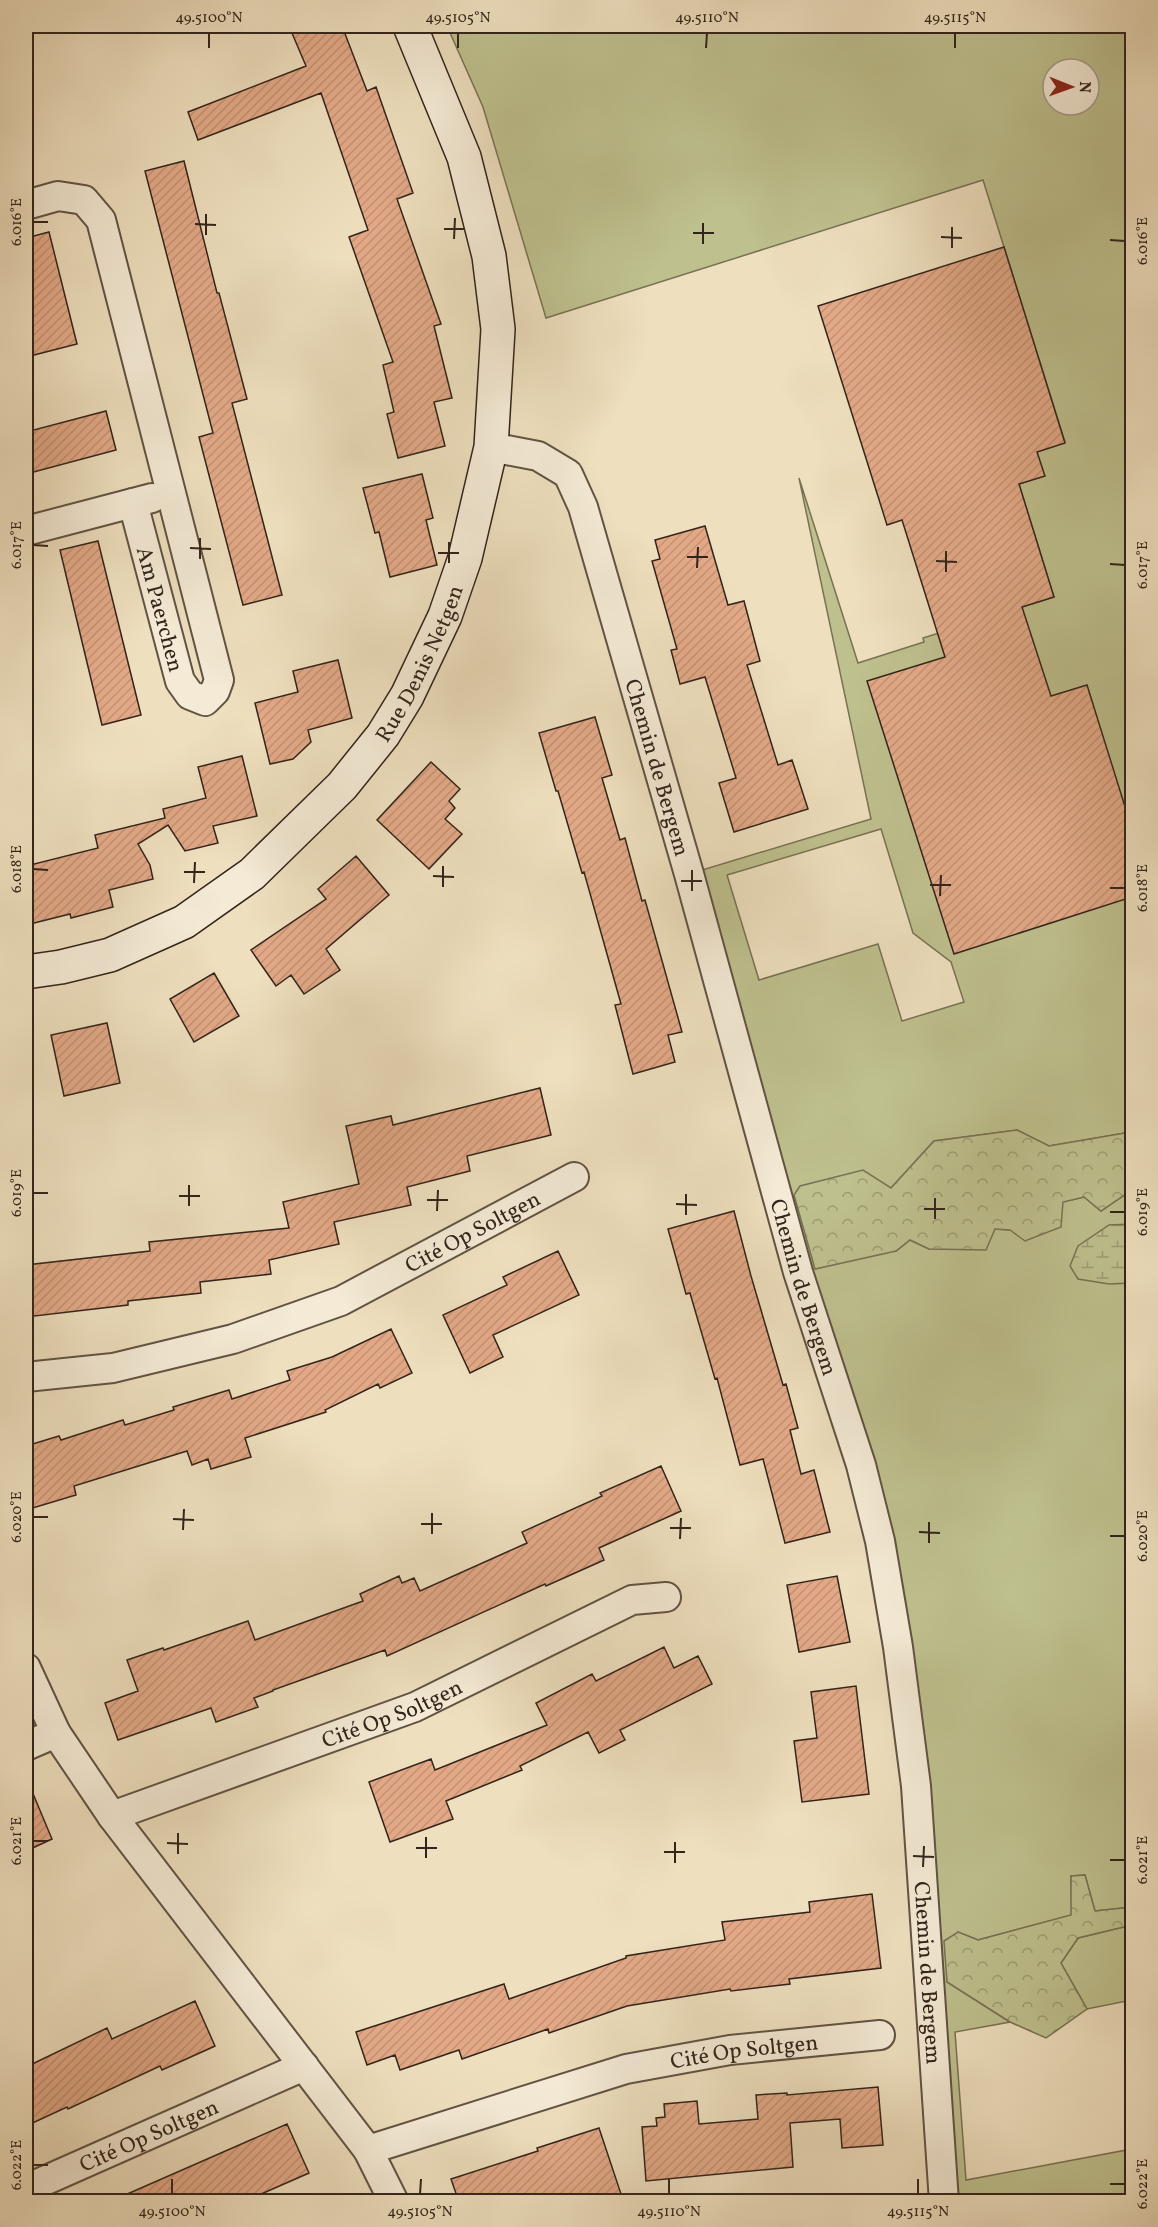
<svg xmlns="http://www.w3.org/2000/svg" width="1158" height="2227" font-family="Vollkorn,serif">
	<defs>
		<pattern id="forest-crowns" width="20" height="18" patternUnits="userSpaceOnUse" patternTransform="scale(1.5)"><rect width="20" height="18" fill="#bec08e"/><path d="M2 6a3 3 0 1 1 6 0M12 15a3 3 0 1 1 6 0" fill="none" stroke="#9b9c73"/></pattern>
		<pattern id="wetland-marsh" width="20" height="14" patternUnits="userSpaceOnUse" patternTransform="scale(1.5)"><rect width="20" height="14" fill="#bec08e"/><path d="M1 5h8M5 5V1M11 12h8M15 12V8" fill="none" stroke="#9b9c73"/></pattern>
		<pattern id="building-hatch" width="6" height="6" patternUnits="userSpaceOnUse" patternTransform="scale(1.5)"><rect width="6" height="6" fill="#e3a987"/><path d="M-1 1l2-2M0 6l6-6M5 7l2-2" fill="none" stroke="#c39174"/></pattern>
	</defs>
	<rect width="100%" height="100%" fill="#eedfbe"/>
	<filter id="stains"><feTurbulence type="fractalNoise" baseFrequency=".00333" numOctaves="4"/><feColorMatrix values="0 0 0 0 .2 0 0 0 0 .09 0 0 0 0 .02 0 0 0 .5 -.17"/></filter>
	<radialGradient id="worn" r=".72"><stop offset=".6" stop-color="#630" stop-opacity="0"/><stop offset="1" stop-color="#630" stop-opacity=".3"/></radialGradient>
	<path fill="#bec08e" stroke="#787254" stroke-width="1.5" fill-rule="evenodd" d="M447,26H1132V1134L1125,1133L1049,1146L1017,1130L934,1141L891,1188L896,1251L910,1240L929,1249L995,1229L1010,1230L1062,1202L1084,1197L1101,1211L1126,1194L1132,1193V1907L1095,1911L1085,1875L1071,1876L1072,1915L978,1940L958,1932L947,1982L1010,2022L955,2032L966,2180L1132,2149V2201H944L898,1647L689,874L871,819L799,478L858,663L924,642L923,638L1054,597L1019,484L1044,476L1037,452L1065,442L983,180L546,318L483,107ZM1053,69H1089V105H1053ZM881,829L913,933L951,962L964,1002L902,1021L878,944L759,980L727,875Z
		M1132,1925V2000L1087,2009L1061,1963L1078,1938Z"/>
	<path fill="url(#forest-crowns)" stroke="#787254" stroke-width="1.5" d="M1017,1130L1049,1146L1125,1133L1132,1134V1193L1126,1194L1101,1211L1084,1197L1063,1202L1061,1227L1025,1241L1010,1230L995,1229L986,1250L929,1249L910,1240L896,1251L815,1269L794,1195L800,1186L863,1170L891,1188L934,1141Z
		M1085,1875L1095,1911L1132,1907V1925L1078,1938L1061,1963L1087,2009L1046,2038L1010,2022L947,1982L944,1941L958,1932L978,1940L1071,1915V1876Z"/>
	<path fill="url(#wetland-marsh)" stroke="#787254" stroke-width="1.5" d="M1132,1224V1283L1109,1284L1078,1279L1070,1266L1078,1246L1109,1225Z"/>
	<path fill="url(#building-hatch)" stroke="#32241b" stroke-width="1.5" d="M289,26H342L367,91L376,87L413,193L397,199L441,324L434,326L452,398L434,402L445,446L398,458L387,414L394,412L383,365L393,362L349,237L368,230L321,93L198,140L188,112L306,66Z
		M184,161L217,293H219L247,399L232,403L282,595L243,605L199,437L213,433L145,171Z
		M49,232L77,344L30,356L26,337V238Z
		M1004,247L1065,443L1037,452L1045,476L1019,484L1054,597L1022,607L1051,696L1087,685L1132,829V897L954,954L867,681L945,657L902,520L887,525L818,306Z
		M106,411L116,450L26,474V432Z
		M422,474L433,518L426,520L437,565L390,577L379,532L375,533L363,488Z
		M705,526L728,605L744,601L760,661L747,665L778,765L792,760L808,809L734,832L719,783L736,778L705,677L680,684L671,650L677,649L652,561L660,559L655,540Z
		M98,541L141,715L102,725L60,550Z
		M338,660L352,718L308,730L311,742L293,759L270,764L255,703L298,692L293,671Z
		M595,717L612,775L602,778L620,840L625,838L642,901L645,900L682,1032L668,1035L675,1062L633,1074L615,1005L621,1004L584,872L582,873L558,791H556L539,733Z
		M242,756L257,816L213,826L218,843L185,851L168,825L138,844L150,865L153,879L109,890L113,907L71,918L70,914L26,925V866L98,848L95,835L165,818L163,809L206,798L198,767Z
		M431,762L460,789L449,801L455,808L445,819L462,834L429,869L377,820Z
		M356,856L389,895L326,949L340,970L304,994L291,975L276,986L251,950L326,899L318,889Z
		M214,973L239,1016L194,1042L170,999Z
		M107,1023L120,1083L64,1096L51,1035Z
		M540,1088L551,1135L467,1156L470,1171L407,1187L411,1205L334,1222L339,1244L269,1260L271,1274L200,1282L201,1293L128,1301V1305L26,1317V1265L150,1251L149,1242L289,1228L283,1202L359,1184L346,1126L391,1116L393,1125Z
		M734,1211L751,1276L783,1385L786,1384L798,1428L790,1430L801,1474L814,1470L830,1532L785,1543L763,1459L740,1465L717,1378L715,1379L690,1293L686,1294L668,1229Z
		M558,1251L579,1295L493,1335L503,1357L470,1373L443,1315L507,1285L503,1277Z
		M391,1329L412,1373L380,1388L378,1384L325,1410L326,1412L245,1438L251,1457L211,1469L208,1459L192,1465L187,1451L74,1486L76,1495L26,1510V1446L59,1436L61,1440L123,1420L125,1425L174,1410L173,1407L229,1390L232,1399L290,1380L287,1371L332,1357Z
		M661,1466L681,1511L599,1548L604,1560L546,1586L545,1584L387,1656L385,1650L273,1690V1691L254,1698L258,1707L216,1722L211,1708L118,1740L105,1703L138,1691L127,1660L163,1648L164,1650L248,1621L255,1640L363,1601L360,1594L399,1576L402,1583L414,1578L420,1591L527,1543L522,1532L602,1496L600,1493Z
		M837,1576L850,1642L799,1652L787,1585Z
		M664,1647L674,1668L698,1656L712,1684L620,1730L625,1740L599,1753L588,1732L520,1766L522,1770L446,1801L453,1819L390,1842L369,1782L431,1759L435,1770L547,1725L536,1703L592,1674L596,1681Z
		M856,1686L869,1794L802,1802L794,1741L817,1738L811,1692Z
		M26,1777L52,1839L26,1851Z
		M872,1894L881,1968L789,1979L790,1984L731,1991L730,1989L627,2006L549,2033L548,2029L462,2059L459,2050L400,2070L395,2055L367,2065L356,2032L504,1984L509,1999L626,1958V1956L725,1940L722,1922L810,1912L809,1902Z
		M195,2001L215,2046L162,2070L160,2066L68,2109L67,2107L26,2126V2067L107,2028L112,2039Z
		M878,2087L883,2145L842,2148L840,2119L790,2123L793,2167L646,2181L642,2127L657,2126L656,2118L665,2117L664,2104L697,2101L699,2124L758,2119L756,2095L787,2093V2095Z
		M287,2124L309,2173L243,2202H109Z
		M599,2128L622,2197L609,2202H459L451,2179L538,2151L537,2148Z"/>
	<g fill="none" stroke-linecap="round" stroke-linejoin="round">
		<defs>
			<g id="minor">
				<path d="M26,205L58,196L84,200L101,220L219,680L215,691L205,701L190,695L180,681L133,503"/>
				<path id="s1" d="M491,447L538,456L568,474L583,507L689,874L798,1272L861,1465L880,1541L898,1647L916,1786L944,2202"/>
				<path d="M26,531L152,498"/>
				<path id="s2" d="M26,1377L113,1368L233,1339L341,1301L574,1177"/>
				<path d="M26,1668L56,1733L112,1816L368,2150L394,2202"/>
				<path d="M26,1746L56,1733"/>
				<path id="s3" d="M112,1816L415,1707L632,1600L666,1597"/>
				<path id="s4" d="M368,2150L626,2069L730,2050L880,2035"/>
				<path id="s5" d="M26,2189L304,2066"/>
			</g>
			<g id="secondary">
				<path id="s6" d="M26,972L61,967L110,955L184,922L252,874L342,786L383,735L407,696L445,616L465,558L491,447L498,329L489,256L464,157L410,26"/>
			</g>
		</defs>
		<use href="#minor" stroke="#615344" stroke-width="32"/>
		<use href="#secondary" stroke="#32241b" stroke-width="36"/>
		<use href="#minor" stroke="#f4ead5" stroke-width="28"/>
		<use href="#secondary" stroke="#f4ead5" stroke-width="33"/>
	</g>
	<path fill="none" stroke="#32241b" stroke-width="2" d="M209,48V33M458,48V33M706,48L707,33M955,48V33M33,222H48M195,224L216,225M444,229H465M693,233H714M206,235V214M941,237L962,238M454,239L455,218M1110,240L1125,241M703,244V223M952,248V227M33,545L48,546M190,548L211,549M438,553H459M687,557H708M200,559V538M936,561L957,562M449,563V542M1110,564L1125,565M697,568L698,547M946,572V551M33,869L48,870M184,872H205M433,876L454,877M681,881H702M194,883L195,862M930,885H951M443,887V866M1110,888H1125M692,891V870M940,896L941,875M33,1193H48M179,1196H200M427,1200H448M676,1204L697,1205M189,1206V1185M924,1209H945M437,1211L438,1190M1110,1212H1125M686,1215V1194M935,1219V1198M33,1517H48M173,1519L194,1520M421,1524H442M670,1528H691M183,1530L184,1509M919,1532L940,1533M432,1534V1513M1110,1536H1125M680,1539L681,1518M929,1543V1522M33,1841H48M167,1843L188,1844M416,1848H437M664,1852H685M178,1854V1833M913,1856L934,1857M426,1858V1837M1110,1860H1125M675,1863V1842M923,1867L924,1846M33,2165H48M1110,2184H1125M172,2194V2179M420,2194L421,2179M669,2194V2179M918,2194V2179"/>
	<g text-anchor="middle" stroke-width="6" stroke-linejoin="round" paint-order="stroke">
		<g font-size="22" fill="#32241b" stroke="#f4ead5">
			<text transform="translate(161 609) rotate(75)" y="8">Am Paerchen</text>
			<text dy="8" stroke="none"><textPath href="#s6" startOffset="522">Rue Denis Netgen</textPath></text>
			<text dy="8" stroke="none"><textPath href="#s1" startOffset="390">Chemin de Bergem</textPath></text>
			<text dy="8" stroke="none"><textPath href="#s2" startOffset="474">Cité Op Soltgen</textPath></text>
			<text dy="8" stroke="none"><textPath href="#s1" startOffset="930">Chemin de Bergem</textPath></text>
			<text dy="8" stroke="none"><textPath href="#s3" startOffset="298">Cité Op Soltgen</textPath></text>
			<text dy="8" stroke="none"><textPath href="#s1" startOffset="1630">Chemin de Bergem</textPath></text>
			<text dy="8" stroke="none"><textPath href="#s4" startOffset="390">Cité Op Soltgen</textPath></text>
			<text dy="8" stroke="none"><textPath href="#s5" startOffset="134">Cité Op Soltgen</textPath></text>
		</g>
	</g>
	<rect width="1158" height="2227" fill="none" stroke="#eedfbe" stroke-width="66"/>
	<g transform="translate(1071 87) rotate(91)"><circle r="28" fill="#f4ead5" stroke="#a69b8b" stroke-width="1.5"/>
	<path d="M0-4.5L10 22L0 15L-10 22Z" fill="#8f2418"/>
	<text y="-9" font-size="16" font-weight="bold" text-anchor="middle" fill="#32241b">N</text>
	</g>
	<rect x="33" y="33" width="1092" height="2161" fill="none" stroke="#32241b" stroke-width="2"/>
	<g font-size="15" text-anchor="middle" fill="#32241b">
		<text x="209" y="22">49.5100°N</text>
		<text x="458" y="22">49.5105°N</text>
		<text x="707" y="22">49.5110°N</text>
		<text x="955" y="22">49.5115°N</text>
		<text transform="translate(16 222) rotate(-90)" y="5">6.016°E</text>
		<text transform="translate(1142 241) rotate(-90)" y="5">6.016°E</text>
		<text transform="translate(16 545) rotate(-90)" y="5">6.017°E</text>
		<text transform="translate(1142 565) rotate(-90)" y="5">6.017°E</text>
		<text transform="translate(16 869) rotate(-90)" y="5">6.018°E</text>
		<text transform="translate(1142 888) rotate(-90)" y="5">6.018°E</text>
		<text transform="translate(16 1193) rotate(-90)" y="5">6.019°E</text>
		<text transform="translate(1142 1212) rotate(-90)" y="5">6.019°E</text>
		<text transform="translate(16 1517) rotate(-90)" y="5">6.020°E</text>
		<text transform="translate(1142 1536) rotate(-90)" y="5">6.020°E</text>
		<text transform="translate(16 1841) rotate(-90)" y="5">6.021°E</text>
		<text transform="translate(1142 1860) rotate(-90)" y="5">6.021°E</text>
		<text transform="translate(16 2165) rotate(-90)" y="5">6.022°E</text>
		<text transform="translate(1142 2184) rotate(-90)" y="5">6.022°E</text>
		<text x="172" y="2216">49.5100°N</text>
		<text x="420" y="2216">49.5105°N</text>
		<text x="669" y="2216">49.5110°N</text>
		<text x="918" y="2216">49.5115°N</text>
	</g>
	<rect width="100%" height="100%" filter="url(#stains)"/>
	<rect width="100%" height="100%" fill="url(#worn)"/>
</svg>
